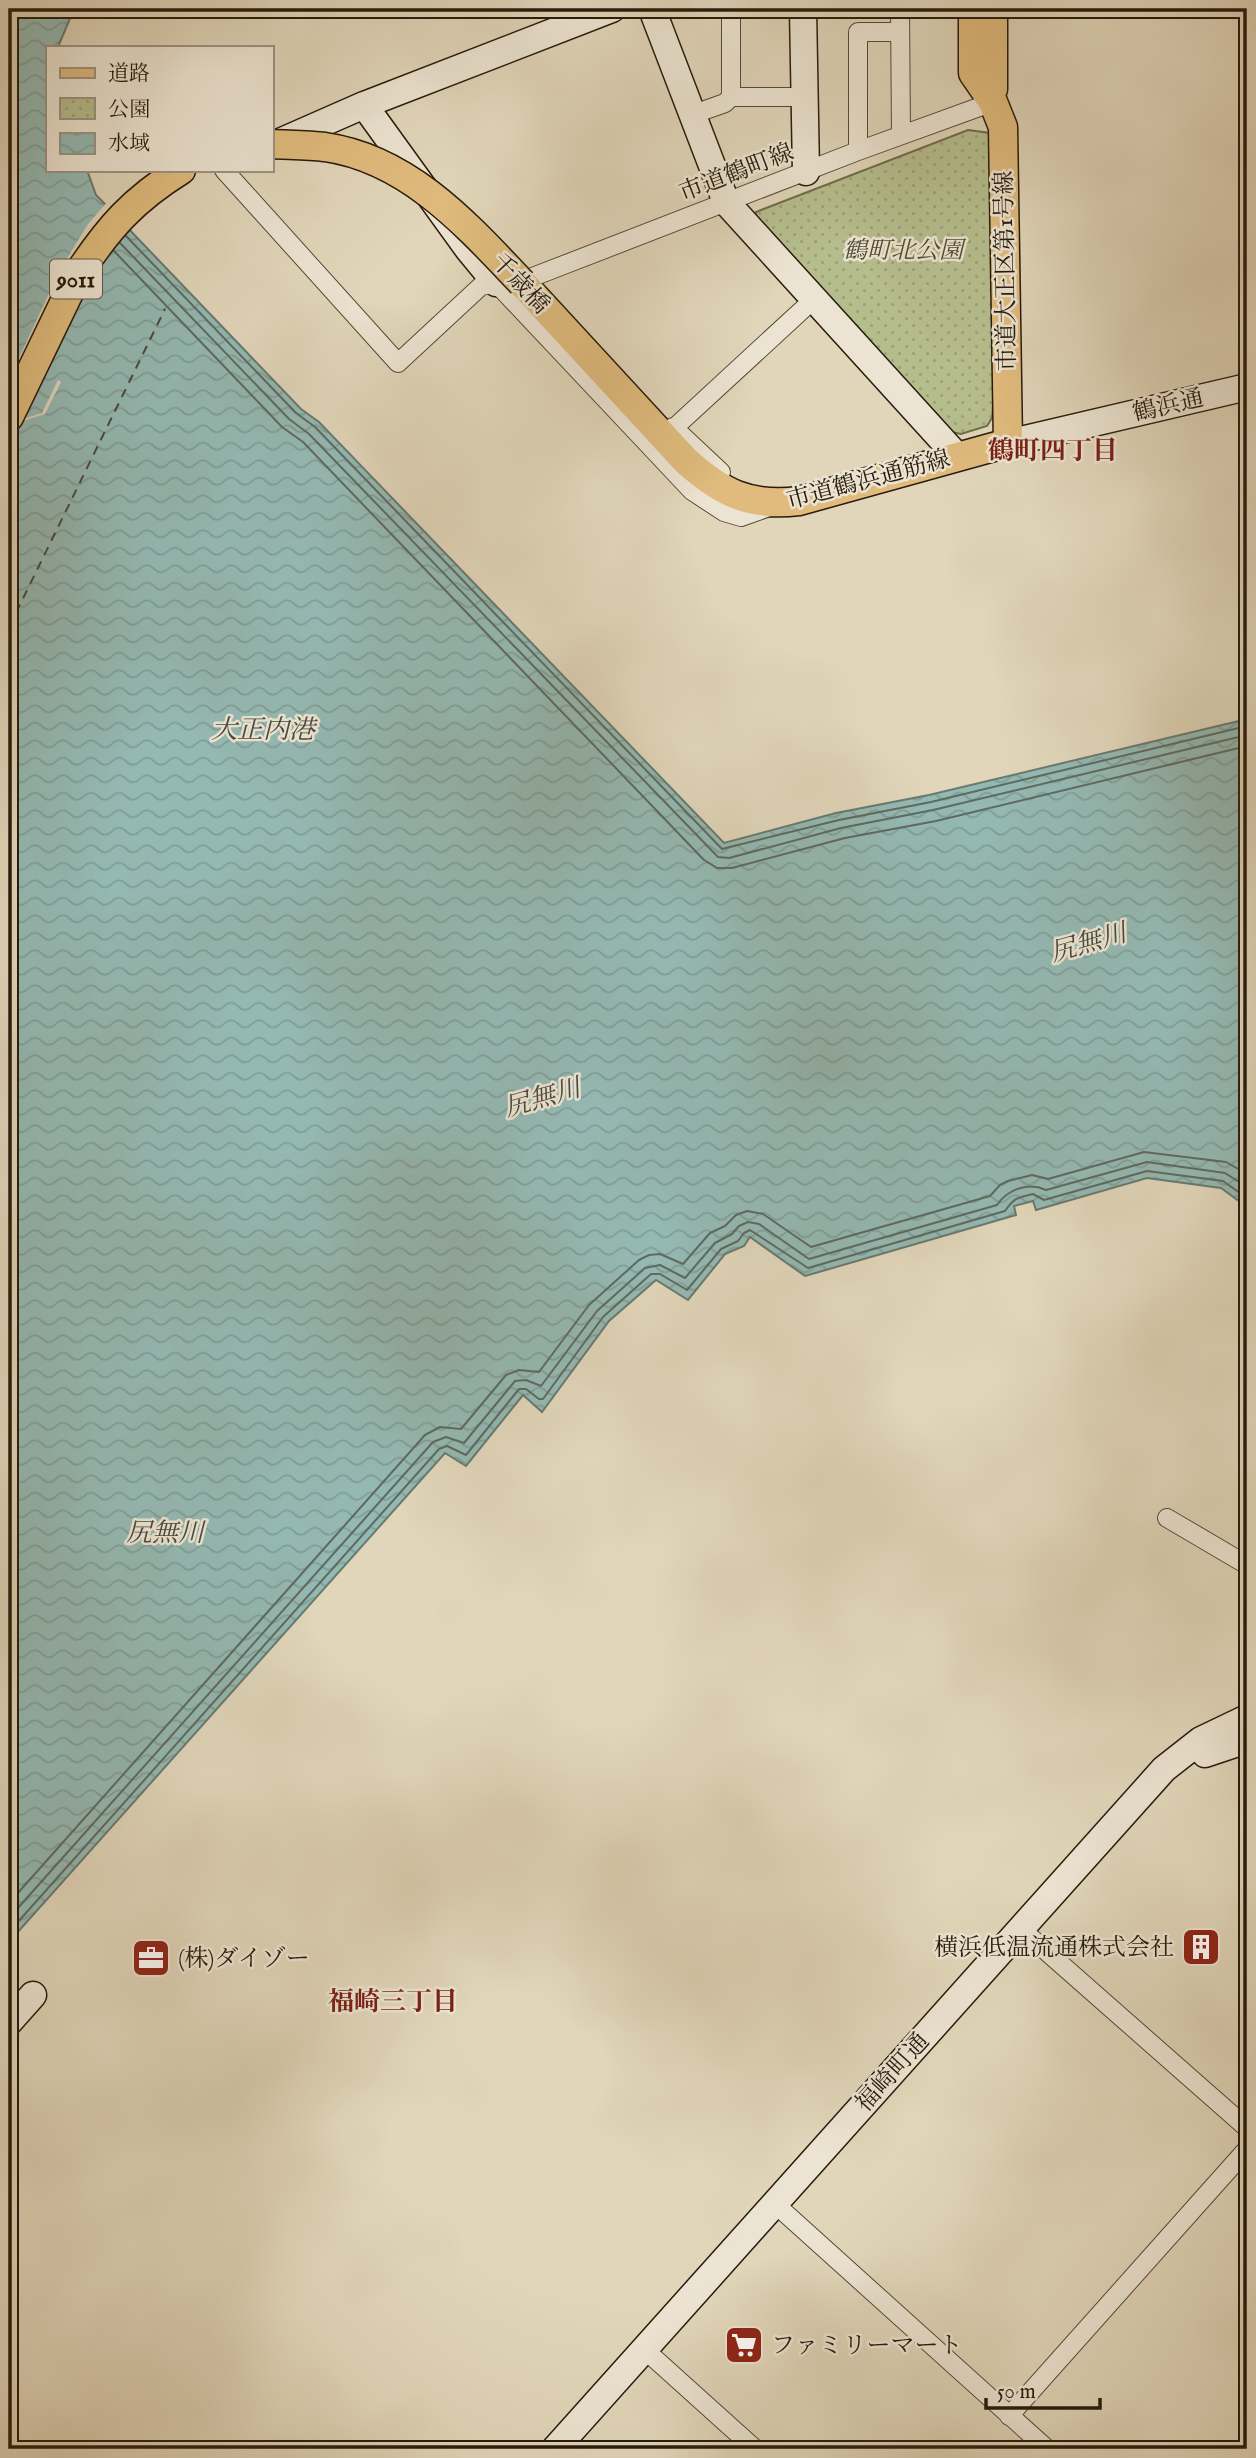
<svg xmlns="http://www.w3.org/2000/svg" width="1256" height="2458" font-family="'IM FELL English','Noto Serif JP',serif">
	<defs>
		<pattern id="park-dots" width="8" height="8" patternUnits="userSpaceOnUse" patternTransform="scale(1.75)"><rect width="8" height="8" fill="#b6bd8d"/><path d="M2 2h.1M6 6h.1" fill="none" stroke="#9ca278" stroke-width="1.8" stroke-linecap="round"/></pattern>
		<pattern id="water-waves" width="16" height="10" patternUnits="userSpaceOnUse" patternTransform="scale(1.75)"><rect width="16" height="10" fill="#94b9b3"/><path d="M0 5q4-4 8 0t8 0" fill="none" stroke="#809e99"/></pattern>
	</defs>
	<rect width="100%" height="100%" fill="#e1d6ba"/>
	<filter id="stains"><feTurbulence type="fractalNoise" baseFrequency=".00286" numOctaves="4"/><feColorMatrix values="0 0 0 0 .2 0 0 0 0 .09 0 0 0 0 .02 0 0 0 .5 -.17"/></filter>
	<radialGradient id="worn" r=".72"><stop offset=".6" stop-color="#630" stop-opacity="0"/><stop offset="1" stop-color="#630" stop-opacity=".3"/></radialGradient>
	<path fill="url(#park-dots)" stroke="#6e6c4c" stroke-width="2" d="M968,130L990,133L992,142L993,406L992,418L987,426L961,434L947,431L755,220L756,212Z"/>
	<path fill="url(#water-waves)" stroke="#687a70" stroke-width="2" d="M9,9H74L58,47H47V170H87L96,195L102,201L301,409L319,422L724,843L836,813L929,795L1247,719V1207L1221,1188L1147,1178L1036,1210L1033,1201L1014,1206L1016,1215L805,1276L750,1237L744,1246L725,1254L688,1300L656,1280L609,1321L542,1412L523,1395L466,1466L445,1453L9,1942Z"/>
	<path fill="#e1d6ba" d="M108,201L129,224L87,281L23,419L42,413L58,380L61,382L45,414L20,422L9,444V379L60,270L88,224Z"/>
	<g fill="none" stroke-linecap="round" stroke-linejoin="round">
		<path stroke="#5e6a60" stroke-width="2" d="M126,236L296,413L315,427L722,849L839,820L931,802L1247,726
			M120,243L289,419L309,434L718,857L729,858L841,828L933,810L1247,735
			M114,251L282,427L303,442L704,860L717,868H732L845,838L936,821L1247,746
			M9,1903L425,1435L440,1427L461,1429L506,1375L519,1370L539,1372L589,1305L639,1260L649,1255L660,1254L683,1264L710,1233L725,1226L736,1215L747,1211L763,1214L811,1247L990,1196L1000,1185L1008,1181L1032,1175L1048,1179L1144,1152L1226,1162L1247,1174
			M9,1918L433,1442L446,1437L464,1443L515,1381L526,1380L541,1386L597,1311L645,1268L660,1265L685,1278L715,1243L732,1234L739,1226L748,1222L759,1224L809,1259L997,1205C1008,1189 1028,1182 1046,1190L1147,1162L1225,1173L1247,1187
			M9,1932L439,1449L447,1446L466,1455L519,1389H526L539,1399H543L603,1317L651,1274H660L687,1290L721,1249L738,1241L744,1233L750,1230L808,1268L1005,1211C1014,1198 1016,1198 1033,1194L1044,1200L1147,1171L1223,1181L1247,1198"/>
		<path stroke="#484a3e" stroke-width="2" stroke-dasharray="9 7" stroke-linecap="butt" d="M9,627L165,309"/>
		<defs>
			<path id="street" d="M900,9L901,135
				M731,97V9
				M694,114L725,103L731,97H804
				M858,151V32H900
				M224,170L398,363L481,286L530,278L858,151L993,102
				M496,283L692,491L724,512L741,517L772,506
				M673,427L721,472
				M674,428L814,299
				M1167,1518L1247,1565
				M1021,1929L1247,2128
				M774,2203L1047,2449
				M644,2349L755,2449
				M1009,2416L1247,2149"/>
			<path id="secondary" d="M652,9L726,202L956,455
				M803,9L806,172
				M364,105L468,249L496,283
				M273,145L364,105L612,9
				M1008,443L1247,387
				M1205,1754L1247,1740
				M9,2022L33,1995
				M555,2449L1164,1769L1201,1740L1247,1718"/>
			<path id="primary" d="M993,9V89
				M522,283L686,461C722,493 749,507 799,501L1008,443L1003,127L993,102L973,73V9
				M9,417L78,274C109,227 133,200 181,170"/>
		</defs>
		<use href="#street" stroke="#564a38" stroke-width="20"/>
		<use href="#secondary" stroke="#271b0c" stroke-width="29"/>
		<use href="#primary" stroke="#271b0c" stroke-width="31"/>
		<use href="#street" stroke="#ece4d2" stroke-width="18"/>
		<use href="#secondary" stroke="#ece4d2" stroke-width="26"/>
		<use href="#primary" stroke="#e0bb7d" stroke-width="28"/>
		<defs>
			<path id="primary-bridge" d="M271,144C289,145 308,145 325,147C409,159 468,226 522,283"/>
		</defs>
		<use href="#primary-bridge" stroke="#271b0c" stroke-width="31" stroke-linecap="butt"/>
		<use href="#primary-bridge" stroke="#e0bb7d" stroke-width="28"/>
	</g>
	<defs>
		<symbol id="building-square" viewBox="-11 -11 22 22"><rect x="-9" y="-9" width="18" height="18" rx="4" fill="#8f2418" stroke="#ece4d2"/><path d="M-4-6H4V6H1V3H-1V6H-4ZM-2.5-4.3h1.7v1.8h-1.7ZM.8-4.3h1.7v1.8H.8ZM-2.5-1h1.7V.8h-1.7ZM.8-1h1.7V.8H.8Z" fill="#fff"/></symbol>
		<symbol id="office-square" viewBox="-11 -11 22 22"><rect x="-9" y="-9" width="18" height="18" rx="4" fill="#8f2418" stroke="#ece4d2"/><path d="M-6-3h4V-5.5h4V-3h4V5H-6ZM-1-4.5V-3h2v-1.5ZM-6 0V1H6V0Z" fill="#fff"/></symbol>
		<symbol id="supermarket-square" viewBox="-11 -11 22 22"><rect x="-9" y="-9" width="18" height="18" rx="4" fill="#8f2418" stroke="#ece4d2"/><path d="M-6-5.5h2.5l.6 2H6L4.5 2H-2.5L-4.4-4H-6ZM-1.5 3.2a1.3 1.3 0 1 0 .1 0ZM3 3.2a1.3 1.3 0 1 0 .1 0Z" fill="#fff"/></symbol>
	</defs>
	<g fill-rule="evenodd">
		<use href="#building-square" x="1179" y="1925" width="44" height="44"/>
		<use href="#office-square" x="129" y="1936" width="44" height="44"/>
		<use href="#supermarket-square" x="722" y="2323" width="44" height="44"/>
	</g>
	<g text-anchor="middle" stroke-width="5" stroke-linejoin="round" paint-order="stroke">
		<rect fill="#ece4d2" stroke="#625747" stroke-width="2" x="50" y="259.5" width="52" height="39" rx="5"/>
		<g font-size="23" font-weight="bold" fill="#271b0c">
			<text x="76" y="287">9011</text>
		</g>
		<g font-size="24" fill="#271b0c" stroke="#ece4d2">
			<text transform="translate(736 172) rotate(-21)" y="8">市道鶴町線</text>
			<text transform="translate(1005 271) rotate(-91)" y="8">市道大正区第1号線</text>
			<text transform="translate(521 283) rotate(47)" y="8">千歳橋</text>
			<text transform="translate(1168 405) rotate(-13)" y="8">鶴浜通</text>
			<text transform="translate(868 479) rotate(-15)" y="8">市道鶴浜通筋線</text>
			<text transform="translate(892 2072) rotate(-48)" y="8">福崎町通</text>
		</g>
		<g font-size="24" font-style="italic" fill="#524c33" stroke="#ece4d2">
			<text x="903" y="258">鶴町北公園</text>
		</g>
		<g font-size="24" fill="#271b0c" stroke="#ece4d2" text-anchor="start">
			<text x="1174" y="1955" text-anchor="end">横浜低温流通株式会社</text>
			<text x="178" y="1966">(株)ダイゾー</text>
			<text x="771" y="2353">ファミリーマート</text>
		</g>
		<g font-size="26" font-weight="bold" fill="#7a1f14" stroke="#ece4d2">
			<text x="1053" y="459">鶴町四丁目</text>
			<text x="393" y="2010">福崎三丁目</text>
		</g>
		<g font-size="26" font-style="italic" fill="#484a3e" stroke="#ece4d2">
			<text x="263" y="738">大正内港</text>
			<text transform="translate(1088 942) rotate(-16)" y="9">尻無川</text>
			<text transform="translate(542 1097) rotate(-16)" y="9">尻無川</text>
			<text x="165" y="1541">尻無川</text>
		</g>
	</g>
	<rect width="1256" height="2458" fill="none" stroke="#e1d6ba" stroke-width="35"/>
	<rect x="10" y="10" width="1235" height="2437" fill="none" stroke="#271b0c" stroke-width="3.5"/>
	<rect x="18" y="18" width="1221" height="2423" fill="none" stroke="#271b0c" stroke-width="2"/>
	<rect x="46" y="46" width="228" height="126" fill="#ece4d2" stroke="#9d9483" stroke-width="2"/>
	<rect x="60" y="68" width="35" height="10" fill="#e0bb7d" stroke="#9d9483" stroke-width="2"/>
	<text x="108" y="80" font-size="21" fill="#271b0c">道路</text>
	<rect x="60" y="98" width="35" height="21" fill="url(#park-dots)" stroke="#9d9483" stroke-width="2"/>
	<text x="108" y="116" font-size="21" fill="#271b0c">公園</text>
	<rect x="60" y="133" width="35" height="21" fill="url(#water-waves)" stroke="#9d9483" stroke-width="2"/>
	<text x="108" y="150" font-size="21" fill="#271b0c">水域</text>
	<path d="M986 2398v10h114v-10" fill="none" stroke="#271b0c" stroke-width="3.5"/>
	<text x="997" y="2398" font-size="21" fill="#271b0c" stroke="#ece4d2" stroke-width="5" paint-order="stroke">50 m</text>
	<rect width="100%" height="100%" filter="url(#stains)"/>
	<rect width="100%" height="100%" fill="url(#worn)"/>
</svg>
